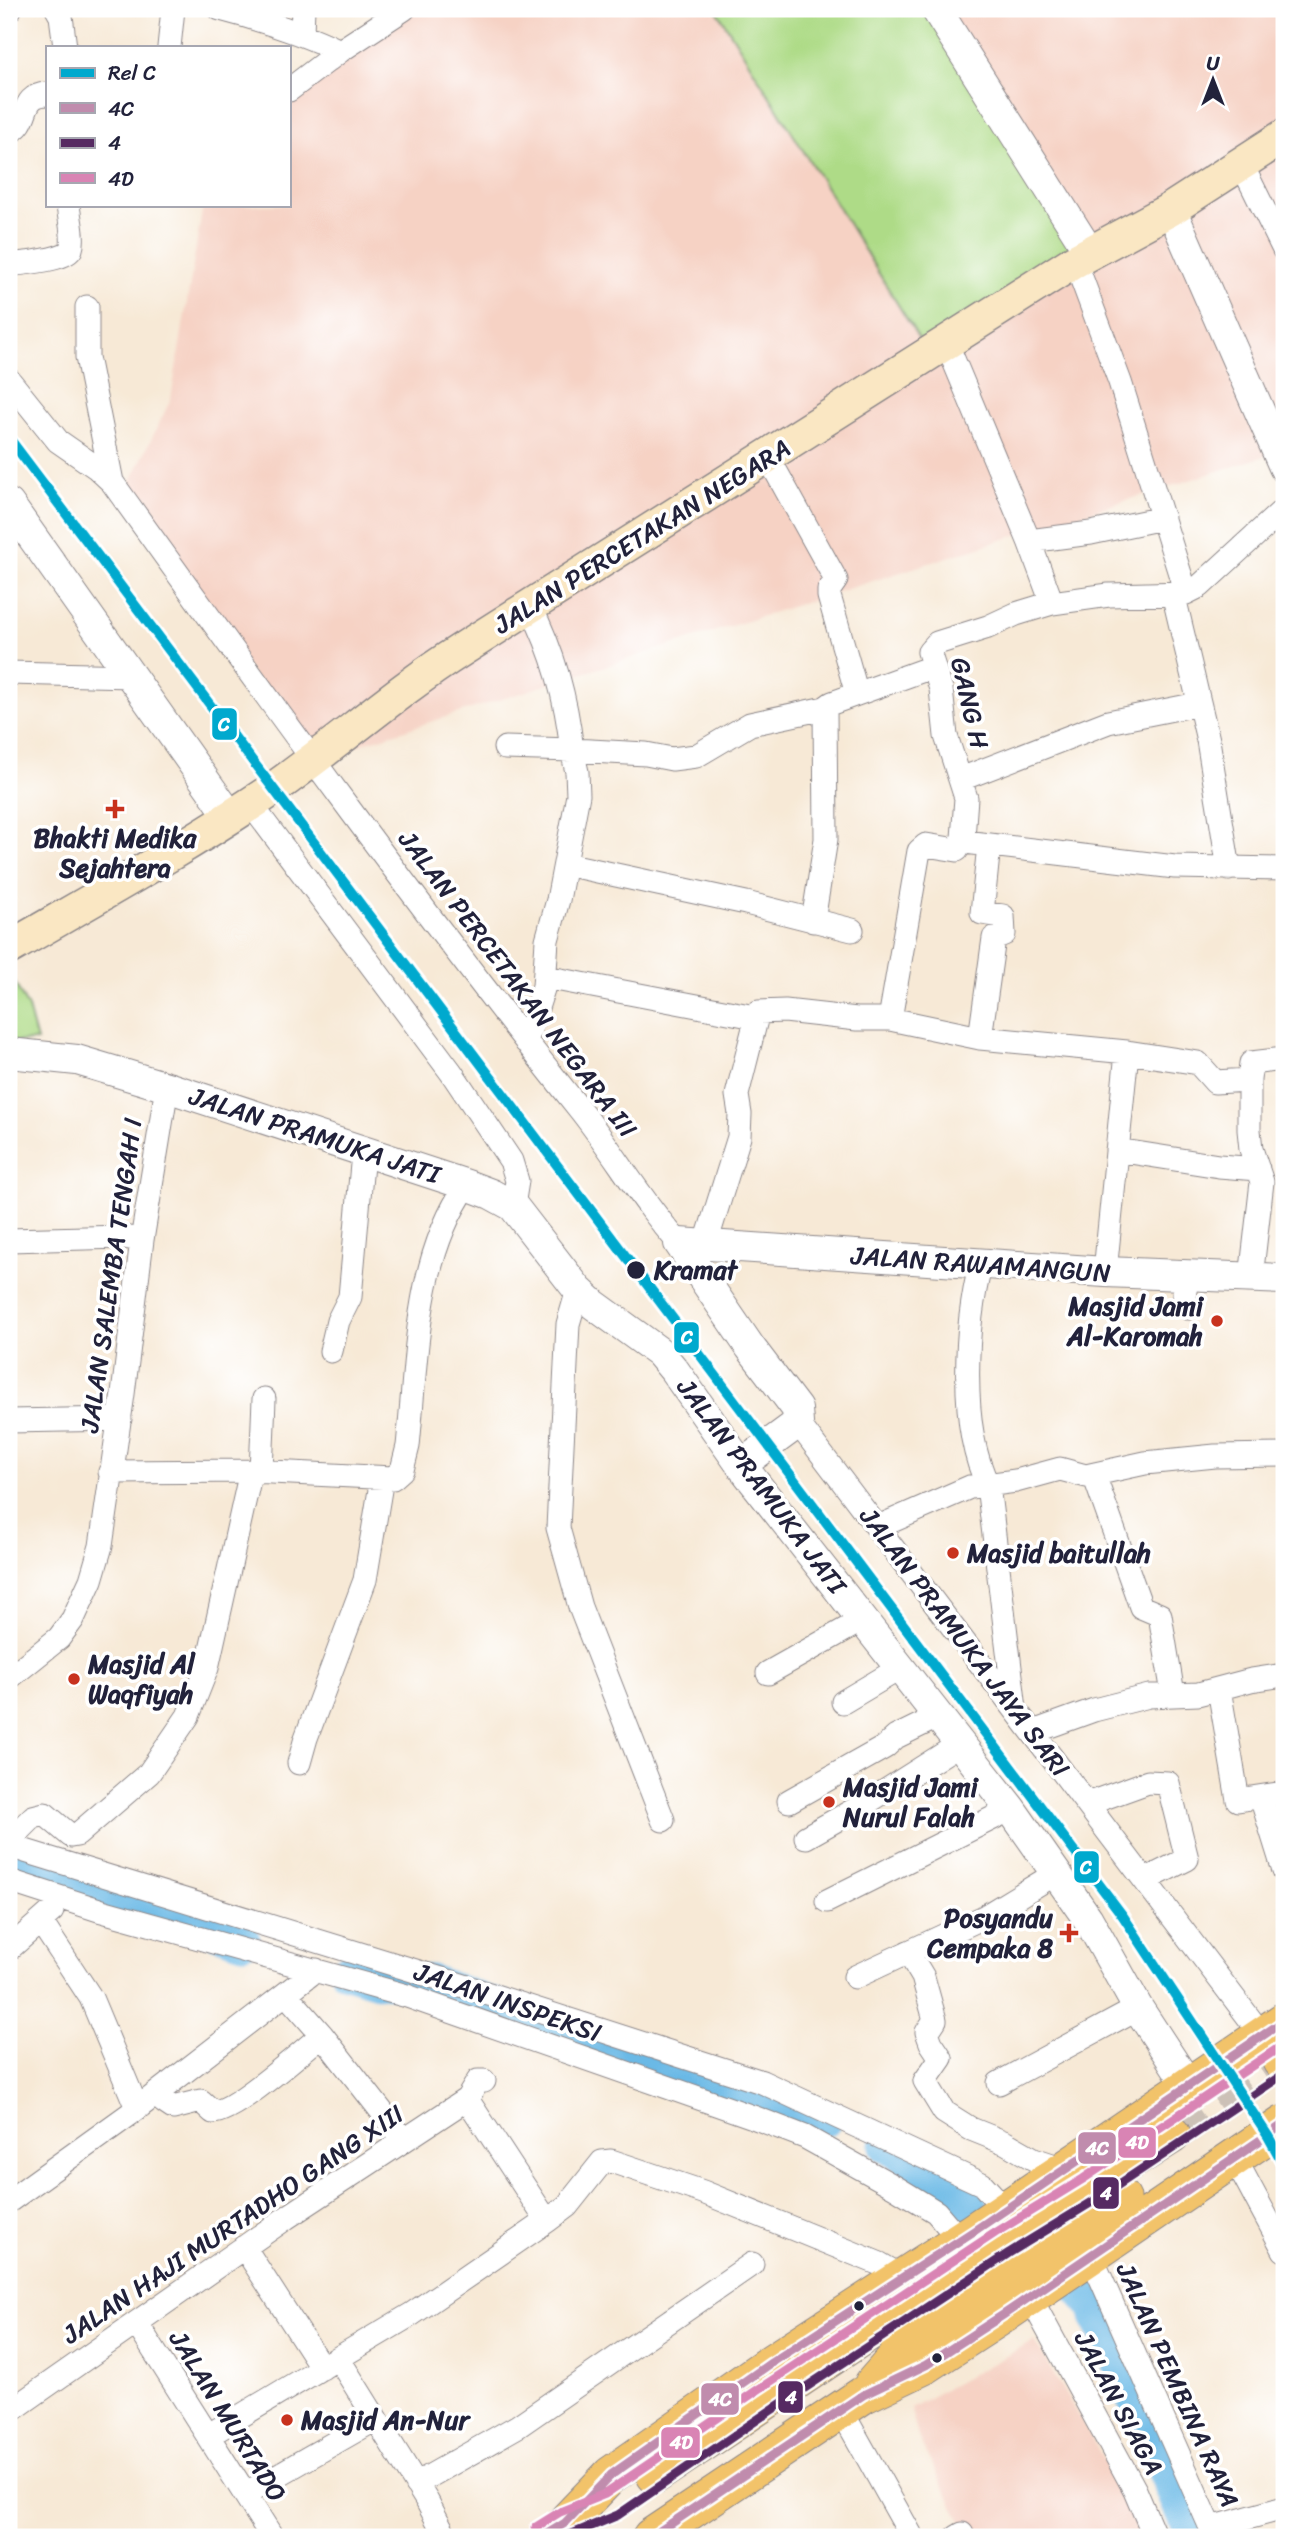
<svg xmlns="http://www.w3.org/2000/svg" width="1293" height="2546" font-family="Sriracha,sans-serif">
	<rect width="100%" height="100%" fill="#fff"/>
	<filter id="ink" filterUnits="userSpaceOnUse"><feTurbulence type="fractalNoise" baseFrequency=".0143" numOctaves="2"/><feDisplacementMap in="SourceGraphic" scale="14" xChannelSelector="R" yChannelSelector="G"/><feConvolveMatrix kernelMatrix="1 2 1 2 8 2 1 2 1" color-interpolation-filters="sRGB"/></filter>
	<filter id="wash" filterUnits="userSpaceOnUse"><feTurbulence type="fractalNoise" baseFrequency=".00686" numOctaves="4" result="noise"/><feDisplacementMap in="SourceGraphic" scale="28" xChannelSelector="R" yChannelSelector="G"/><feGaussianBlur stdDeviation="1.57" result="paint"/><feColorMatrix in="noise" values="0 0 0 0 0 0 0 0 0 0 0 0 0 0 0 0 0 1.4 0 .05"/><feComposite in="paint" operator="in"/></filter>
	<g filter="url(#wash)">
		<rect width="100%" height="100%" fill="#f7e9d6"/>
		<path fill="#f6d2c4" d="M416,9H1284V450L311,760L127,489L171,399L203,205H289V96Z
			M1034,2341L1138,2517L1146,2537H962L967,2533L919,2439L910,2408Z"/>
		<path fill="#aedb87" stroke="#687e61" stroke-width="2" d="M716,9H936L1090,253L929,355Z
			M9,972L28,1008L37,1041L9,1042Z"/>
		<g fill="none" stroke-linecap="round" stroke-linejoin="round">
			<path stroke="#6bb9e6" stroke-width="35" d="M9,1862L243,1940
				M347,1971L378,1980L431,1982L627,2055L741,2093L801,2108L826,2119
				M887,2146L914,2162L970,2204
				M1079,2288L1093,2304L1193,2537"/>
		</g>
	</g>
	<g filter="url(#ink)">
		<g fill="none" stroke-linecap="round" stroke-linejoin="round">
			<path stroke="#ccc1b7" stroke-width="37" stroke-dasharray="37 18" stroke-linecap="butt" d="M1172,2135L1281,2061"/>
			<defs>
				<path id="minor" d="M9,9H10
					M57,9L61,16L65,47
					M220,9C262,20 301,32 340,51
					M302,32L303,9
					M169,47L173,9
					M289,90L340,51L404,9
					M9,132C32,123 18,95 47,94
					M1241,163L1284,250
					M1075,261L1120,382L1186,593
					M9,265C21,263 67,260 71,249C75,238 69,217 68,205
					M87,307V357L112,482
					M946,342L1029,541L1052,603
					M9,380L58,441L97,468L112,482C264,694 418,907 581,1111C615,1154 642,1202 679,1243
					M768,457L836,580L829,590V596L857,694
					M1284,509L1200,586L1186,593L1109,595L1052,603L1016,614L988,627L937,643L929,652L941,689L946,736L966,798L963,838L965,842L1175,867L1284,869
					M1029,541L1091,533L1163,518
					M1173,593L1208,740L1229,869
					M530,606C554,653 566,698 572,750L646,754L672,759L696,756L750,724L825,708
					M9,673L131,676
					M505,748L572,750L577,772L578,795L558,900L547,940L544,986L526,1042
					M961,779L1108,722L1198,704
					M250,803L451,1072L511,1161L517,1181L513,1206
					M565,864L746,903L852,930
					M813,921L826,839L825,708L832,703L932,667
					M545,977L755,1017
					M890,1019L919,851L926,845L957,850L963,838
					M980,1038L994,938L1004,934L1003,916L982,913L989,845
					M1249,1080V1130L1251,1149L1262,1182L1251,1278
					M1117,1150L1219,1166L1258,1169
					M9,1240L123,1237L142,1240
					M705,1246L739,1137L740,1114L737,1095L758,1012L785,1011L857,1019H890L980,1038L1127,1052L1192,1062L1198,1063L1215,1082L1249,1080L1251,1063L1284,1059
					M981,1263C965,1324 959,1428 988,1485L1015,1709
					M1105,1272L1127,1052
					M578,1290L568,1324L558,1528L580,1607L663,1820
					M1188,1308L1184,1294L1189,1275
					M331,1351L338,1321L350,1297L363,1153
					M9,1421L120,1419
					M798,1423L1262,2035
					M110,1472L251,1471L393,1478L402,1470L408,1446C417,1359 415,1259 467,1185
					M261,1472L264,1399
					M1094,1475L1141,1607L1160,1615L1173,1694
					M878,1527L970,1487L1016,1481L1060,1469L1086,1476L1145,1463L1215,1456L1284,1455
					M768,1673L864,1619
					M9,1678L59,1638L73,1619L91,1580L101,1546L123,1394L142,1240L167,1087
					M1219,1689L1238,1800L1284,1793
					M843,1702L902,1667
					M1033,1732L1094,1710L1149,1696L1198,1694L1251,1680L1284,1675
					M299,1763L306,1738L365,1580L382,1478
					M1261,1797L1284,1871
					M789,1801L885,1747L896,1737L939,1716
					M1087,1804L1148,1782L1168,1783L1187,1859L1145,1880
					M806,1837L868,1802L961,1743
					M9,1841L33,1817L45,1814L71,1836L77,1835L149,1773L188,1716L207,1668L251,1471
					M9,1846L461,1985L762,2082L982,2184L1005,2209
					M9,1881L102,1911L407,1996L753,2117L805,2137L895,2187L936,2212L960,2240
					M827,1901L1011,1809
					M41,1922L91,1998L137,2108
					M9,1949L52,1911
					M908,1952L923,1977L935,2020L927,2032L931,2043L941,2058L925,2081L944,2112L971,2129L1006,2143L1034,2159L1064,2169
					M855,1977L984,1917L1055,1874
					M286,1994L322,2035L404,2140
					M999,2083L1138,2008
					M159,2092L164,2102L173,2108L201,2101L213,2112C235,2112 302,2051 322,2035
					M1234,2157L1284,2250
					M9,2201L130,2114L316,1970
					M547,2221L567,2206L602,2162L611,2161L703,2192L880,2264L901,2276
					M244,2247L322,2368
					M1091,2256L1215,2537
					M1030,2297L1135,2490L1155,2537
					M137,2324L272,2537
					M338,2358L427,2501L446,2537
					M841,2410L912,2537
					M9,2412L286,2218L467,2099L478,2081H484
					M209,2435L412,2314L547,2221L467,2099
					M416,2484L518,2426L752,2264
					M245,2494L376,2419
					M1211,2528L1284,2508
					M957,2537L962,2534"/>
				<path id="tertiary" d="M936,9L1090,253
					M1171,209L1284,467
					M9,504L230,816
					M9,1053L77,1060L167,1087L467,1185L491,1194L513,1206L578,1290L593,1304L659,1352L674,1370L741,1465L1011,1809L1088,1919L1138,2008L1189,2086
					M679,1243L1105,1272L1284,1279
					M679,1243L750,1347L797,1409L798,1423L741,1465"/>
				<path id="secondary" d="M9,948C97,897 189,846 273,789C337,744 395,692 461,650L1075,261L1171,209L1284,136"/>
				<path id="primary" d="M1281,2061L1284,2059
					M873,2384L914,2337L1122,2198
					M655,2475L1002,2243L1172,2135
					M565,2523L611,2475L771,2363L974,2231L1284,2021
					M651,2537L863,2395L926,2365L1003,2315L1284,2124"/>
			</defs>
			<use href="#minor" stroke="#8c8688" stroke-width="25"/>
			<use href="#tertiary" stroke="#8c8688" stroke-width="32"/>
			<use href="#secondary" stroke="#8c8688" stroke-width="36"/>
			<use href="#primary" stroke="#8c8688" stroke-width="39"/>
			<use href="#minor" stroke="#fff" stroke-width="23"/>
			<use href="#tertiary" stroke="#fff" stroke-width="30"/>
			<use href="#secondary" stroke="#fae7c3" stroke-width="33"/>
			<use href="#primary" stroke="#f2c36a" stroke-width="37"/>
			<defs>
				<path id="bus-1" d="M542,2537L565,2523L611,2475L771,2363L974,2231L1284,2021
					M651,2537L863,2395L926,2365L1003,2315L1284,2124"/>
				<path id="bus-2" d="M565,2537L618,2515L770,2411L1009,2253L1097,2199L1284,2074"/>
				<path id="bus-3" d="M536,2527L560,2512L605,2494L756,2391L995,2233L1083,2179L1277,2049"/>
			</defs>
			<use href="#bus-1" stroke="#fff" stroke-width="14"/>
			<use href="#bus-2" stroke="#fff" stroke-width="14"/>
			<use href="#bus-3" stroke="#fff" stroke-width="14"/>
			<use href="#bus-1" stroke="#c08cad" stroke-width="9"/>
			<use href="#bus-2" stroke="#562a62" stroke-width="9"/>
			<use href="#bus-3" stroke="#d984b4" stroke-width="9"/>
			<defs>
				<path id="rail-1" d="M9,438L1123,1916L1268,2136L1284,2165"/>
			</defs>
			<use href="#rail-1" stroke="#fff" stroke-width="16"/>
			<use href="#rail-1" stroke="#00a9ce" stroke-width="10"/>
		</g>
	</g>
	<g fill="#c8321e" stroke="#fff" stroke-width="2.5">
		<path d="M111.5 798.5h7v7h7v7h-7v7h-7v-7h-7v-7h7z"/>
		<circle cx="1217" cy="1321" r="7"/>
		<circle cx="953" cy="1553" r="7"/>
		<circle cx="74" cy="1679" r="7"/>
		<circle cx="829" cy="1802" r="7"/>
		<path d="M1065.5 1922.5h7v7h7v7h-7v7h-7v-7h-7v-7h7z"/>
		<circle cx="287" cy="2420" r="7"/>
	</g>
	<g fill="#22223b" stroke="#fff" stroke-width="2.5">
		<circle cx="636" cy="1270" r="10"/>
		<circle cx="859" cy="2306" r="6"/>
		<circle cx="937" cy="2358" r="6"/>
	</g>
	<g text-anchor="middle" stroke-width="7" stroke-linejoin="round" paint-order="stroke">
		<g font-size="26" fill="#22223b" stroke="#fff">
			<text transform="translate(642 536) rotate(-32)" y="9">JALAN PERCETAKAN NEGARA</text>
			<text transform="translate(970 703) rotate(77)" y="9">GANG H</text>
			<text transform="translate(518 984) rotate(53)" y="9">JALAN PERCETAKAN NEGARA III</text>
			<text transform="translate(315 1135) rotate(18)" y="9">JALAN PRAMUKA JATI</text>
			<text transform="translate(981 1264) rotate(4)" y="9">JALAN RAWAMANGUN</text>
			<text transform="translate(111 1275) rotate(-82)" y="9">JALAN SALEMBA TENGAH I</text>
			<text transform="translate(762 1486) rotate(53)" y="9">JALAN PRAMUKA JATI</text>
			<text transform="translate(965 1642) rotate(53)" y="9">JALAN PRAMUKA JAYA SARI</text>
			<text transform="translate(508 2002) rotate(19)" y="9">JALAN INSPEKSI</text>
			<text transform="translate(233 2224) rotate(-34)" y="9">JALAN HAJI MURTADHO GANG XIII</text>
			<text transform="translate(1178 2385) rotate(66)" y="9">JALAN PEMBINA RAYA</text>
			<text transform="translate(1119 2403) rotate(62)" y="9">JALAN SIAGA</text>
			<text transform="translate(228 2416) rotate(58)" y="9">JALAN MURTADO</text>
		</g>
		<g font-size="26" font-weight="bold" fill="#22223b" stroke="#fff" text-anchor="start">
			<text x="115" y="847" text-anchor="middle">Bhakti Medika<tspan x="115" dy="30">Sejahtera</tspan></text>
			<text x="1203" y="1315" text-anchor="end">Masjid Jami<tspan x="1203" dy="30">Al-Karomah</tspan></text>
			<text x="967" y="1562">Masjid baitullah</text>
			<text x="88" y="1673">Masjid Al<tspan x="88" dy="30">Waqfiyah</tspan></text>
			<text x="843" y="1796">Masjid Jami<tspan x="843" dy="30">Nurul Falah</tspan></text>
			<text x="1053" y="1927" text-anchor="end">Posyandu<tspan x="1053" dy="30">Cempaka 8</tspan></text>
			<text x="301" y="2429">Masjid An-Nur</text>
		</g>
		<g font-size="26" font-weight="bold" fill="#22223b" stroke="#fff" text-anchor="start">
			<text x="654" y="1279">Kramat</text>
		</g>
	</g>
	<g stroke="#fff" stroke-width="2.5">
		<rect x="211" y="707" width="27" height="34" rx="7" fill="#00a9ce"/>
		<rect x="673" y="1321" width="27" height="33" rx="7" fill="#00a9ce"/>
		<rect x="1073" y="1850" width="27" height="34" rx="7" fill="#00a9ce"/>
		<rect x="1117" y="2126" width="40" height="33" rx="7" fill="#d984b4"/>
		<rect x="1077" y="2131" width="40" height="34" rx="7" fill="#c08cad"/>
		<rect x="1092" y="2176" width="28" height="34" rx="7" fill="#562a62"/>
		<rect x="777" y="2380" width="27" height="34" rx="7" fill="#562a62"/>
		<rect x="700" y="2382" width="40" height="34" rx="7" fill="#c08cad"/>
		<rect x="660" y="2426" width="41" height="33" rx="7" fill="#d984b4"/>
	</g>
	<g font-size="19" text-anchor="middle" font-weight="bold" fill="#fff">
		<text x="224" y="731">C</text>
		<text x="687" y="1344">C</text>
		<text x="1086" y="1874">C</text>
		<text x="1137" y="2149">4D</text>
		<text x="1097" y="2155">4C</text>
		<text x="1106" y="2200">4</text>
		<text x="791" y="2404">4</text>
		<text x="720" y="2406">4C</text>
		<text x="681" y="2449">4D</text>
	</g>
	<rect width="1293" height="2546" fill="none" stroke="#fff" stroke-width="35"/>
	<rect x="46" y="46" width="245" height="161" fill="#ffffff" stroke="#a7a7b1" stroke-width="2"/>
	<rect x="60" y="68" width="35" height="10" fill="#00a9ce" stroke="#a7a7b1" stroke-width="2"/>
	<text x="108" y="80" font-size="21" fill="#22223b">Rel C</text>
	<rect x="60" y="103" width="35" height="10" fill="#c08cad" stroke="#a7a7b1" stroke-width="2"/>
	<text x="108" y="116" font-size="21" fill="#22223b">4C</text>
	<rect x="60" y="138" width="35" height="10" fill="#562a62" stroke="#a7a7b1" stroke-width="2"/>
	<text x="108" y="150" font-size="21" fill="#22223b">4</text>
	<rect x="60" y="173" width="35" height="10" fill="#d984b4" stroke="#a7a7b1" stroke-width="2"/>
	<text x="108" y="186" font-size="21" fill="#22223b">4D</text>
	<g transform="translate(1213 80)" stroke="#ffffff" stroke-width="5" paint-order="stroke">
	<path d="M0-5L12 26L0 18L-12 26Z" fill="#22223b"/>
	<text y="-10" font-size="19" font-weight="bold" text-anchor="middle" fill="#22223b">U</text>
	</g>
</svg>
